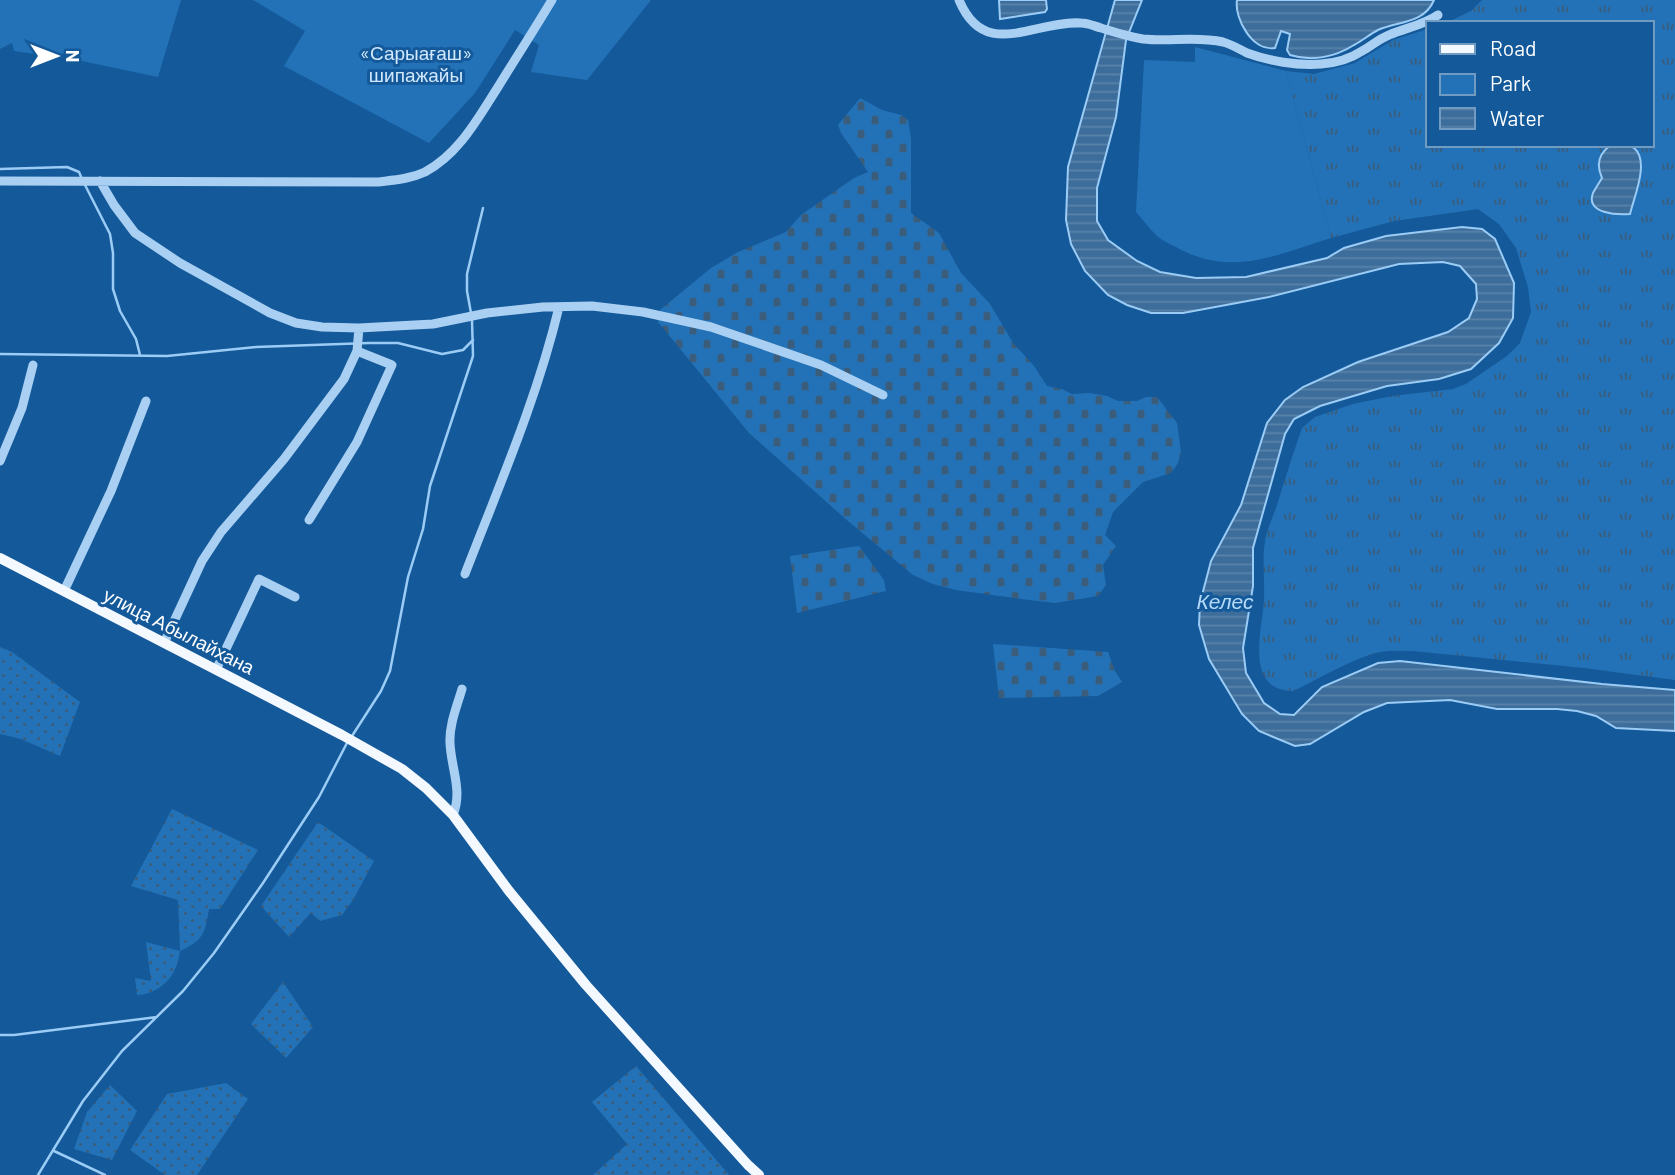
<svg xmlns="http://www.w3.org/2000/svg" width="1675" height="1175" font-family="Barlow,sans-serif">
	<defs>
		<pattern id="grass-tufts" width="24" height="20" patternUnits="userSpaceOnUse" patternTransform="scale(1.75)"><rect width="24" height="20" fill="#2372b7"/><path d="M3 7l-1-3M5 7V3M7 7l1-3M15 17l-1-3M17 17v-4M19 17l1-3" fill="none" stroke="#3a5d7c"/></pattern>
		<pattern id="cemetery-stones" width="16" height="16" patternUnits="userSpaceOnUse" patternTransform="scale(1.75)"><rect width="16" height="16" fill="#2372b7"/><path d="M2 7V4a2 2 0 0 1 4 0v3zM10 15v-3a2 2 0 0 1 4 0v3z" fill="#3a5d7c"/></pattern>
		<pattern id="garden-dots" width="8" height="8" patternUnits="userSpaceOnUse" patternTransform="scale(1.75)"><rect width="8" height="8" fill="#2372b7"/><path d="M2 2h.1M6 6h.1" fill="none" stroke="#3a5d7c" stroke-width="1.8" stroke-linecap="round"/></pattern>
		<pattern id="water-rules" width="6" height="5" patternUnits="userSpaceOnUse" patternTransform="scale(1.75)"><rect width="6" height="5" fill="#3c6d9b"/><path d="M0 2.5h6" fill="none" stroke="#5983aa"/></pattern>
	</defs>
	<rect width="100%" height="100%" fill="#14599a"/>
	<path fill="url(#grass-tufts)" d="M1482,0H1675V680L1584,668L1413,651C1402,651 1391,650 1380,652C1353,658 1319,679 1293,691C1244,690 1262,632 1264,600C1265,581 1262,559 1265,541C1267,529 1273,517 1277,505C1285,479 1293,454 1302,428L1315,417L1353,404L1392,396L1453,389L1466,384L1507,356L1520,343L1531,312L1528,287L1516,248L1499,224L1478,209L1394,221L1331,238L1286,71L1314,74L1355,63L1393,40L1428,29V145H1652V23H1446L1471,11Z"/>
	<path fill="url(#cemetery-stones)" d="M860,98L882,110L901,115L908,120L911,139V213L939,233L961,273L990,304L1013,343L1034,366L1047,386L1062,389L1072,394L1090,393L1107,396L1118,401H1137L1146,397H1157L1177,423L1181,452L1178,463L1171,473L1143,482L1113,512L1105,535L1116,546L1103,565L1106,585L1098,596L1055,603L1021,599L956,590L933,584L913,575L848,521L749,433L658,322L660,310L711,268L738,252L786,232L801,215L854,178L868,172L841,133L838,125Z
		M859,546L884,580L886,591L797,613L790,556Z
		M993,644L1108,652L1115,671L1122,682L1098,696L999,698Z"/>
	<path fill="#2372b7" d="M0,0H181L158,77L77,60L14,51L12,43L0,49Z
		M253,0H651L587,80L531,72L539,45L515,30L475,93L429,143L284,66L305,31Z
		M1195,47L1286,71L1331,238C1276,255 1231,278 1176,247C1170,244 1163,241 1157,236C1150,229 1143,220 1136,212L1144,60L1195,62Z"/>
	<path fill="url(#garden-dots)" d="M0,647L12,652L80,702L60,756L21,739L0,734Z
		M172,809L258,850L220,909H209C205,933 204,940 180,951C179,957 178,964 175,969C169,984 152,995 137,995L135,978L151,981L146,942L180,951L178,900L131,886Z
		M318,822L374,861L353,900L342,915L320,921L311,913L289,937L261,906Z
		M283,982L313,1027L286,1058L251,1024Z
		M636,1066L729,1175H593L627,1144L592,1102Z
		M226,1083L248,1099L197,1175H165L130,1150L167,1094Z
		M110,1085L137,1111L112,1160L74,1149L87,1112Z"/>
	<path fill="url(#water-rules)" stroke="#9bccf6" stroke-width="2" d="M999,0H1046L1047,9L1045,12L1000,19Z
		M1115,0H1142L1126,40L1116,117L1097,188V221L1108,240L1137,261L1160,272L1196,278L1246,277L1327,258L1344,248L1386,236L1462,227L1482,229L1495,239L1514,283L1513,318L1499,343L1471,369L1439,379L1387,386L1320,406L1294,419L1285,434L1253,548V586L1243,648L1246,673L1264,703L1280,714L1294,715L1322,687L1378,663L1400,661L1602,684L1675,690V731L1616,728L1596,716L1577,711L1557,709H1497L1450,700L1387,703L1364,712L1310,744L1295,746L1259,731L1242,714L1209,659L1199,625L1200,603L1211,561L1241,505L1267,423L1285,400L1303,387L1358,362L1448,332L1469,318L1477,299L1476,284L1460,266L1443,262L1399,264L1269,297L1183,313H1151L1127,305L1108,295L1085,271L1071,244L1066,220L1068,167Z
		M1237,0H1434C1424,24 1398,21 1378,30C1370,34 1362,41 1354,45C1335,57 1312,62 1290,55L1287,50L1290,34L1281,31L1275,48C1253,52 1234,19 1237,0Z
		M1611,145C1618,146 1629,144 1634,148C1650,161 1634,197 1630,214C1618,215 1585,214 1593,193C1595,189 1599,183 1602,178C1596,165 1598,154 1611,145Z"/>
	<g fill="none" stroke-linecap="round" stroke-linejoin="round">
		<path stroke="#9bccf6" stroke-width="2.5" d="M0,169L67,167L79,172L82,179
			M85,185L110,234L113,253V289L120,311L136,339L140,355
			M471,313L467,291V274L483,208
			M0,354L167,356L256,347L369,343H398L442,354L463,350L473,340
			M352,736L381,691L390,671L408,577L423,529L430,486L473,356L472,320
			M0,1035H14L157,1017
			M54,1151L105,1175
			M38,1175L83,1101L122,1051L183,991L214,953L263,883L319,797L348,741"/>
		<path stroke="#a9d0f3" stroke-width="9" d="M959,0C985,62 1033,20 1081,23C1088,23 1094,26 1101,28C1114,32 1129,37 1143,39C1170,42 1196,36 1223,42C1231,44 1239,49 1247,53C1269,61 1297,66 1321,64C1335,63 1350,59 1362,51C1371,46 1379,39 1389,35C1405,28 1424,25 1438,15
			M0,181L378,182C394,180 410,179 425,172C459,154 478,118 498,87C516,58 534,30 552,0
			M100,181L114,205L135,233L180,263L270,313L296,323L322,327L359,328L433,324L487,313L543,307L592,306L643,312L711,327L821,365L883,395
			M0,461L22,408L33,365
			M309,520L357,442L392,365L357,351
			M465,574C499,486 537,399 559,307
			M64,591L111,491L146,401
			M164,643L202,561L221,532L284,459L344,379L357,351L359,328
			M216,670L259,579L295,597
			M453,815C463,791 451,768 450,743C449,725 457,706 462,689"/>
		<path stroke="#f4f9ff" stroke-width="10" d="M0,558L342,735L402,769L426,788L453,815L509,891L586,985L748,1165L759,1175"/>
	</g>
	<g text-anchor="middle" stroke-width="6" stroke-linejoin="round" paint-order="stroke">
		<g font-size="19" fill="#d1e8fd" stroke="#14599a">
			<text x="416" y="60">«Сарыағаш»<tspan x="416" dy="22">шипажайы</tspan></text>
		</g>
		<g font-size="19" fill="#fff" stroke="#14599a">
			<text transform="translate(179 631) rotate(27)" y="7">улица Абылайхана</text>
		</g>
		<g font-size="21" font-style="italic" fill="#b5daf9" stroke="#14599a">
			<text x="1225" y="609">Келес</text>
		</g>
	</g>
	<rect x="1426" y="21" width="228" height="126" fill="#14599a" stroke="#729bc2" stroke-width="2"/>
	<rect x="1440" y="44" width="35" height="10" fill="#f4f9ff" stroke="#729bc2" stroke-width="2"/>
	<text x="1490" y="56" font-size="21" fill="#ffffff">Road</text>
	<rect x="1440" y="74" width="35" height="21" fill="#2372b7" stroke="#729bc2" stroke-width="2"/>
	<text x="1490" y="91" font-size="21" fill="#ffffff">Park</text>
	<rect x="1440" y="108" width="35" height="21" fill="url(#water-rules)" stroke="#729bc2" stroke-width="2"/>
	<text x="1490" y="126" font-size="21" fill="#ffffff">Water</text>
	<g transform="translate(56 56) rotate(90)" stroke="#14599a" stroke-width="5" paint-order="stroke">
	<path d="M0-5L12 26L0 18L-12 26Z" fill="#ffffff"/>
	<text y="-10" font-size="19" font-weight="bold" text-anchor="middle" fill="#ffffff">N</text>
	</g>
</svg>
